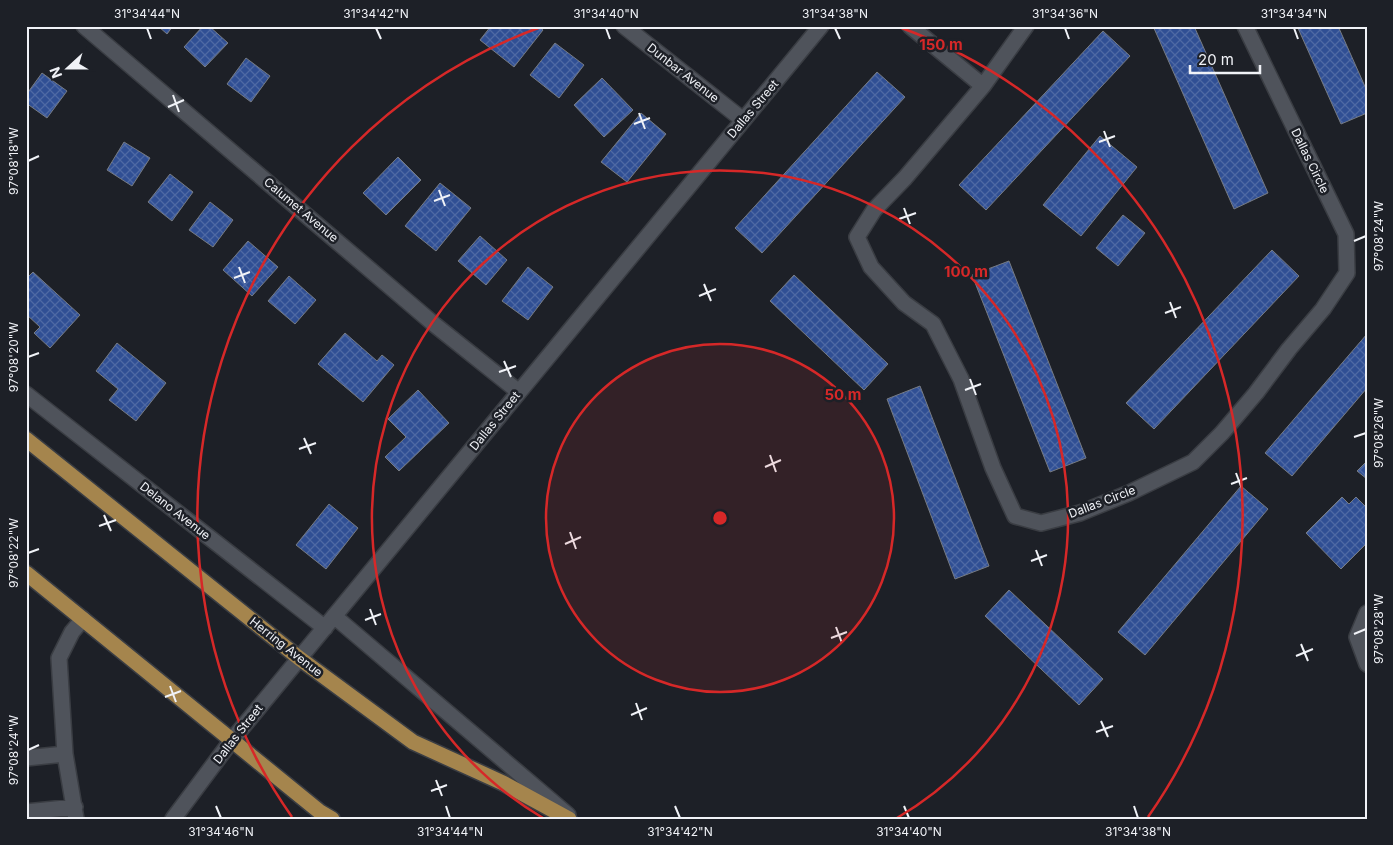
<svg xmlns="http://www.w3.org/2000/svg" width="1393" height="845" font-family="Inter,sans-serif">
	<defs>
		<pattern id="building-cross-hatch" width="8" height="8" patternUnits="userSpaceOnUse" patternTransform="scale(1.25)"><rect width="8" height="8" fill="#304f94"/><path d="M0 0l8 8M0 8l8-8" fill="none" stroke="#4e69a4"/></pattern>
	</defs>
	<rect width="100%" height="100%" fill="#1d2027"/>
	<path fill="url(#building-cross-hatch)" stroke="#767b83" d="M158,26H173L167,34Z
		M203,26H209L228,43L205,67L184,47Z
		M491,26H538L543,30L514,67L480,40Z
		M1153,26H1194L1268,193L1234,209Z
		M1297,26H1338L1367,91V113L1341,124Z
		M1103,31L1130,56L986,210L959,185Z
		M555,43L584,65L559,98L530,75Z
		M246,58L270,76L251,102L227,84Z
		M877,72L905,97L762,253L735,228Z
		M42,73L67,91L47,118L26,103V95Z
		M602,78L633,110L604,137L574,105Z
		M641,113L666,134L627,182L601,162Z
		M1100,136L1137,167L1081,236L1043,205Z
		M124,142L150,158L132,186L107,170Z
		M398,157L421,180L386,215L363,193Z
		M170,174L193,192L172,221L148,202Z
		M440,183L471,208L436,251L405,226Z
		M210,202L233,220L213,247L189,230Z
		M1123,215L1145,233L1118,266L1096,248Z
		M480,236L507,260L486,285L458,261Z
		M248,241L278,267L252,296L223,270Z
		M1272,250L1299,276L1154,429L1126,403Z
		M1009,261L1086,458L1050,472L972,275Z
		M528,267L553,287L528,320L502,301Z
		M33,272L80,315L50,348L34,333L40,327L26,314V279Z
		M794,275L888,364L864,390L770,301Z
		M289,276L316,300L295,324L268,301Z
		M345,333L377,361L382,355L394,365L363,402L318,364Z
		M1367,334V388L1292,476L1265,453Z
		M117,343L166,383L136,421L109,400L118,389L96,371Z
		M920,386L989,566L955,579L887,399Z
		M418,390L449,423L399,471L385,457L406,437L388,419Z
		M1367,461V479L1357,471Z
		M1241,486L1268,509L1145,655L1118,632Z
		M1342,497L1349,504L1356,497L1367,508V543L1341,569L1306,533Z
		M329,504L358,528L326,569L296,545Z
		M1009,590L1103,679L1079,705L985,616Z"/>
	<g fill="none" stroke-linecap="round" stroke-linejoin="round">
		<defs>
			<path id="minor" d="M84,26L435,325L519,392
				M624,26L743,120
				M910,26L983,86
				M1026,26L983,86L905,178L874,210L857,237L871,267L904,303L933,324L961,379L993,468L1015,516L1041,523L1080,513L1129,493L1193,462L1222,433L1256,393L1289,349L1323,309L1347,273L1346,234L1245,26
				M26,394L325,628
				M1367,613L1357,637L1367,664
				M334,616L568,815
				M26,758L65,754
				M26,812L75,807
				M76,819L65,754L59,658L72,632L83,619
				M173,819L232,740L821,26"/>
			<path id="major" d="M26,439L299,658L413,742L503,783L569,819
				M26,573L320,812L332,819"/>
		</defs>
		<use href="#minor" stroke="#3a3d43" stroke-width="18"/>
		<use href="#major" stroke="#3a3d43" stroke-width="18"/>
		<use href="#minor" stroke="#4f535b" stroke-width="15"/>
		<use href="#major" stroke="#a5854d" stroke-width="15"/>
	</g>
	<path fill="none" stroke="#f0f2f7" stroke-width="2" d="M147,28L151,39M376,28L381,39M606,28L610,39M835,28L840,39M1065,28L1069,39M1294,28L1298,39M173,95L179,112M168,107L184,100M639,113L645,129M634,124L650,118M1104,131L1110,147M1099,142L1115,136M28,161L39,156M439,190L445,206M434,201L450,195M904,208L910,224M899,219L916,213M1354,241L1366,236M239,267L245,283M234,278L250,272M704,284L711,301M699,296L716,289M1170,302L1176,318M1165,313L1181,307M28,357L39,353M504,361L511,377M499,372L516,366M970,379L976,395M965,390L981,384M1354,437L1366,433M304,438L311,454M299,449L316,443M770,455L776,472M765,467L781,460M1236,473L1242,489M1231,484L1247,478M104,515L111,531M99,526L116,520M570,532L576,549M565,544L581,537M1036,550L1042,566M28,553L39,549M1031,561L1047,555M370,609L376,625M365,620L381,614M836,627L842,643M1354,634L1366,629M831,638L847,632M1301,644L1308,661M1296,656L1313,649M170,686L176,702M165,697L181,691M636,703L642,720M631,715L647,708M1101,721L1108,737M1096,732L1113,726M28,750L39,745M436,780L442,796M431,791L447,785M216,806L221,818M446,806L450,818M675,806L680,818M904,806L909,818M1134,806L1138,818"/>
	<circle cx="720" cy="518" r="174" fill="#d62828" fill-opacity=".12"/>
	<g fill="none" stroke="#d62828" stroke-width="2.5">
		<circle cx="720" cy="518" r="174"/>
		<path d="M543 818A348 348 0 1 1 897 818"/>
		<path d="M292 817A522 522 0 0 1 541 27M899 27A522 522 0 0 1 1148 817"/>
	</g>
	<g text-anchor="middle" stroke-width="5" stroke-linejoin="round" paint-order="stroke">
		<g font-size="12" fill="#f0f2f7" stroke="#1d2027">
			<text transform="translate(683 73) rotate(38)" y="4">Dunbar Avenue</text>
			<text transform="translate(753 109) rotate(-50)" y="4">Dallas Street</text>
			<text transform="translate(1310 161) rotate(64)" y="4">Dallas Circle</text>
			<text transform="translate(301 210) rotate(40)" y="4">Calumet Avenue</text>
			<text transform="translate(495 421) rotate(-51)" y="4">Dallas Street</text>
			<text transform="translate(1102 502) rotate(-21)" y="4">Dallas Circle</text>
			<text transform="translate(175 511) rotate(38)" y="4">Delano Avenue</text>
			<text transform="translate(286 647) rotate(38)" y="4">Herring Avenue</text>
			<text transform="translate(238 734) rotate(-52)" y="4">Dallas Street</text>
		</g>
	</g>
	<circle cx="720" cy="518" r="8" fill="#d62828" stroke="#1d2027" stroke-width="2.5"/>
	<g font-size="15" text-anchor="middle" font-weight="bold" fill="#d62828" stroke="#1d2027" stroke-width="5" stroke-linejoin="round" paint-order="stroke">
		<text x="941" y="50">150 m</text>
		<text x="966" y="277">100 m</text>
		<text x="843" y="400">50 m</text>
	</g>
	<rect width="1393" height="845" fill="none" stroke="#1d2027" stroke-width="55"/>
	<g transform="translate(68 68) rotate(249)" stroke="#1d2027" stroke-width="4" paint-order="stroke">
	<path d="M0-4L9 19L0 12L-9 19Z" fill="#f0f2f7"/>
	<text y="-8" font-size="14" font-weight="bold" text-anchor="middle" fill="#f0f2f7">N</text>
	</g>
	<path d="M1190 65v8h70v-8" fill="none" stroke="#f0f2f7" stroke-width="2.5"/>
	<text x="1198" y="65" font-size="15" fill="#f0f2f7" stroke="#1d2027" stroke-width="4" paint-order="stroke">20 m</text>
	<rect x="28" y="28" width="1338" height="790" fill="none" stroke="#f0f2f7" stroke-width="2"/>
	<g font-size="12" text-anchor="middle" fill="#f0f2f7">
		<text x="147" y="18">31°34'44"N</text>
		<text x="376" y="18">31°34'42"N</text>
		<text x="606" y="18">31°34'40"N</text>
		<text x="835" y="18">31°34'38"N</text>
		<text x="1065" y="18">31°34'36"N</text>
		<text x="1294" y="18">31°34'34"N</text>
		<text transform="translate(14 161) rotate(-90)" y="4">97°08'18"W</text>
		<text transform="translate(1379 236) rotate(-90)" y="4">97°08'24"W</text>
		<text transform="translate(14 357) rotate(-90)" y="4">97°08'20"W</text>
		<text transform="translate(1379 433) rotate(-90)" y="4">97°08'26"W</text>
		<text transform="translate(14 553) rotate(-90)" y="4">97°08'22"W</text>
		<text transform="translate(1379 629) rotate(-90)" y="4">97°08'28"W</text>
		<text transform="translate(14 750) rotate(-90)" y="4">97°08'24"W</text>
		<text x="221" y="836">31°34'46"N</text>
		<text x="450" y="836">31°34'44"N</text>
		<text x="680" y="836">31°34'42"N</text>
		<text x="909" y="836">31°34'40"N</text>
		<text x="1138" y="836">31°34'38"N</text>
	</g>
</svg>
